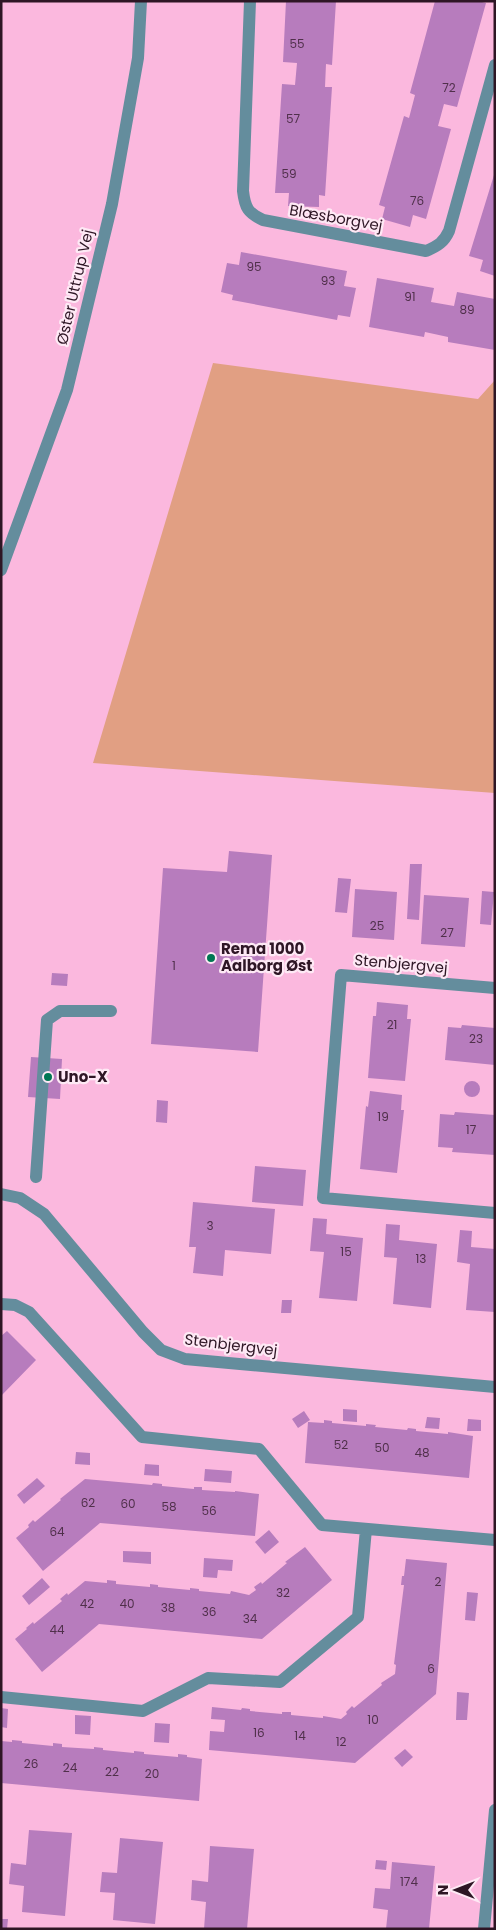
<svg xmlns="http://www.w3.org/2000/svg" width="496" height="1930" font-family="Poppins,sans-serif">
	<rect width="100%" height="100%" fill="#fbb8de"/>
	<path fill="#e19f83" d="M213,363L478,399L495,380V793L93,763Z"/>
	<path fill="#b77cbd" d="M286,1H336L332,65L326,64L325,87H332L325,196L319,195V207L288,206L289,193H275L282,84L295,85L297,63L283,62Z
		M435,1H478L486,3L457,107L444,104L438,126L451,129L426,219L413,215L410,227L382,219L385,207L379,205L404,116L409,118L415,95L410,93Z
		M494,175H495V276L480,271L483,260L469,256Z
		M241,252L347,271L344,286L356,288L350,317L338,315L337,320L232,300L233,295L221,292L227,263L239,265Z
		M377,278L434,288L431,302L454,306L457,292L495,299V350L448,342V337L425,332L424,337L369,327Z
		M229,851L272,855L258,1052L151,1044L163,868L227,872Z
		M410,864H422L419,920L407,919Z
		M338,878L351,879L347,913L335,912Z
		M355,889L397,892L394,940L352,937Z
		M482,891L494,892L491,925L480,924Z
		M424,895L469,898L465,947L421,944Z
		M52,973L68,974L67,986L51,985Z
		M377,1002L408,1005L407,1019H411L405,1081L368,1078L373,1016H376Z
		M462,1025L495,1028V1065L445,1060L448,1027L461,1028Z
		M31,1057L62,1059L60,1099L28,1097Z
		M464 1089a8 8 0 1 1 16 0a8 8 0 1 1-16 0Z
		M370,1091L402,1095L401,1110H404L397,1173L360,1169L366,1106L368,1107Z
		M157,1100L168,1101L167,1123L156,1122Z
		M455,1112L495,1115V1155L452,1152L453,1148L438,1147L440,1114L454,1115Z
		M255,1166L306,1170L303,1206L252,1202Z
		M193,1202L275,1209L271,1254L225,1250L223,1276L193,1273L196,1247H189Z
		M313,1218L327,1219L326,1234L363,1238L357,1301L319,1298L324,1252L310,1251Z
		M386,1224L400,1225L399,1240L437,1244L431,1308L393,1304L397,1258L384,1257Z
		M460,1230L472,1231L471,1247L495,1249V1312L466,1310L470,1264L457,1262Z
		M282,1300H292L291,1313H281Z
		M7,1331L36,1360L1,1396V1336Z
		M343,1409L357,1410V1422L343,1421Z
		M304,1411L310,1420L298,1428L292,1419Z
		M427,1417L440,1418L439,1429L425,1428Z
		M468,1419L481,1420V1431H467Z
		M324,1420L332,1421V1423L366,1426V1424L376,1425L375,1427L407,1430L408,1428L416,1429V1431L448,1434V1432L473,1436L469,1478L305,1463L308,1422L324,1423Z
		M76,1452L90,1453V1465L75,1464Z
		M145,1464L159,1465V1476L144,1475Z
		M205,1469L232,1471L231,1483L204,1481Z
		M37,1478L45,1486L24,1504L17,1495Z
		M85,1479L152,1485L153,1483L162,1484V1486L194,1489V1487H202V1490L235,1492V1491L259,1494L255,1536L100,1523L43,1571L16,1538L29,1527L28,1525L33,1520L35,1522L61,1500L60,1499Z
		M269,1530L279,1542L265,1554L255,1542Z
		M305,1547L332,1580L262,1639L99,1624L42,1672L15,1639L27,1629L26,1628L33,1622L34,1624L62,1601L60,1599L67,1593L68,1595L85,1581L107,1583V1580L116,1581V1584L150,1587V1584L158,1585V1587L190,1590V1588L199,1589V1591L230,1594L231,1591L249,1595L256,1590L254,1587L261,1582L262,1584L287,1563L285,1562Z
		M123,1551L151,1552V1564L123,1562Z
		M204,1558L233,1560L232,1571L218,1570L217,1578L203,1577Z
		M406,1559L447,1563L436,1694L355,1763L209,1750L210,1731L224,1732L225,1720L211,1719L212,1707L241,1710L242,1708L250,1709V1711L282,1714V1712H291V1715L323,1718V1716L341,1719L347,1714L346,1712L352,1706L354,1708L382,1685L381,1683L395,1674L396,1665L394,1664L404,1585H401L402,1576H404Z
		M42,1578L50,1587L29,1605L22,1596Z
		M467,1592L478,1593L475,1621L465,1620Z
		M457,1692L469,1693L467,1720H456Z
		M1,1708L8,1709L7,1728L1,1727Z
		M75,1715L91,1716L90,1735L75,1734Z
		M155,1723L170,1724L169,1743L154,1742Z
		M12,1740L22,1741V1743L53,1746V1743L62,1744V1747L94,1749V1747L103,1748V1750L134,1753V1751L144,1752V1754L178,1757V1754L187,1755V1757L202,1759L199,1801L1,1783V1741L12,1742Z
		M405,1749L413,1757L402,1767L394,1758Z
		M29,1830L72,1833L65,1916L22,1912L24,1886L9,1884L11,1863L26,1865Z
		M120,1838L163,1842L155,1924L113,1920L115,1893L100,1892L102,1872L117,1873Z
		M210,1846L254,1849L247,1929H204L206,1902L191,1900L192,1880L208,1882Z
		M376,1860L387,1861L386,1870L375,1869Z
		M392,1862L435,1866L429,1929H386L388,1910L373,1908L375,1888L390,1889Z
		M1,1919H8L7,1929H1Z"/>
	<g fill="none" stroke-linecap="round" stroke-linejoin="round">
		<path stroke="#648d9d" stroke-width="12" d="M250,1L243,191C245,208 248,213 263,220L426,251C438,246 444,242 449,231L495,65
			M1,570L67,390L112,204L138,58L141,1
			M495,988L341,975L323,1198L495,1213
			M36,1177L47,1020L60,1011H111
			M1,1194L20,1198L44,1214L143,1332L161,1350L185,1359L495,1387
			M1,1304L15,1305L29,1312L142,1437L259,1449L322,1525L495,1540
			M1,1697L143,1711L208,1678L280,1682L358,1617L366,1529
			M484,1929L495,1810"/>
	</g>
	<g fill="#007753" stroke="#fee9f5" stroke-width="2">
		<circle cx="211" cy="958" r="5"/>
		<circle cx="48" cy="1077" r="5"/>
	</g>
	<g text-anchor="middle" stroke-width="4.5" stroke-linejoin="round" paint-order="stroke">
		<g font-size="12" fill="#50304b">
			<text x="297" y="48">55</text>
			<text x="449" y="92">72</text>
			<text x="293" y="123">57</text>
			<text x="289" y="178">59</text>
			<text x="417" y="205">76</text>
			<text x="254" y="271">95</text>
			<text x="328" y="285">93</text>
			<text x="410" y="301">91</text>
			<text x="467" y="314">89</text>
			<text x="377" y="930">25</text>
			<text x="447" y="937">27</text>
			<text x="174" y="970">1</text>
			<text x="392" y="1029">21</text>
			<text x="476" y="1043">23</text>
			<text x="383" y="1121">19</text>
			<text x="471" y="1134">17</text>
			<text x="210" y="1230">3</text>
			<text x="346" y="1256">15</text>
			<text x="421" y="1263">13</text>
			<text x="341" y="1449">52</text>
			<text x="382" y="1452">50</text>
			<text x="422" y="1457">48</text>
			<text x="88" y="1507">62</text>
			<text x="128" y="1508">60</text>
			<text x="169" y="1511">58</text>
			<text x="209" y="1515">56</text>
			<text x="57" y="1536">64</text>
			<text x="438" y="1586">2</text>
			<text x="283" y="1597">32</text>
			<text x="87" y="1608">42</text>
			<text x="127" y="1608">40</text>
			<text x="168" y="1612">38</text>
			<text x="209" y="1616">36</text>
			<text x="250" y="1623">34</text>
			<text x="57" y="1634">44</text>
			<text x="431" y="1673">6</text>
			<text x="373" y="1724">10</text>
			<text x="259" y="1737">16</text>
			<text x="300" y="1740">14</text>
			<text x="341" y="1746">12</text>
			<text x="31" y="1768">26</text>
			<text x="70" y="1772">24</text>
			<text x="112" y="1776">22</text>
			<text x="152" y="1778">20</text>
			<text x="409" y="1886">174</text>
		</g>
		<g font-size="15" fill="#2e1625" stroke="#fee9f5">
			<text transform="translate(336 218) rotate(10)" y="5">Blæsborgvej</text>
			<text transform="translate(75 287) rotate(-77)" y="5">Øster Uttrup Vej</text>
			<text transform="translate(401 964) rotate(5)" y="5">Stenbjergvej</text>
			<text transform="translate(231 1345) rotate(7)" y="5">Stenbjergvej</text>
		</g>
		<g font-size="15" font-weight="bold" fill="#2e1625" stroke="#fee9f5" text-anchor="start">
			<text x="221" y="954">Rema 1000<tspan x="221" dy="17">Aalborg Øst</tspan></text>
			<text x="58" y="1082">Uno-X</text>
		</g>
	</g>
	<rect width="496" height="1930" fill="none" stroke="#2e1625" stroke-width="5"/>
	<g transform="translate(456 1890) rotate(270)" stroke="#fee9f5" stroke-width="4" paint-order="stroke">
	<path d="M0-4L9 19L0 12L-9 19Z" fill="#2e1625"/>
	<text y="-8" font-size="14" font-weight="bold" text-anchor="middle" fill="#2e1625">N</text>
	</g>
</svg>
